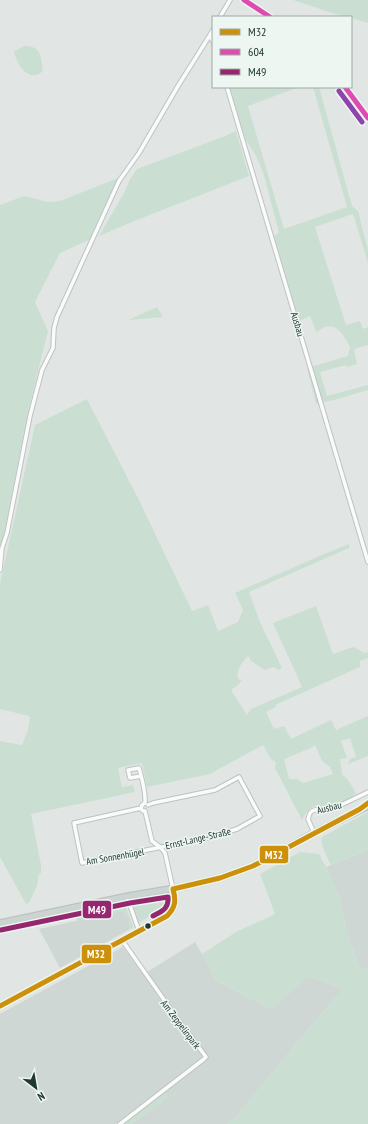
<svg xmlns="http://www.w3.org/2000/svg" width="368" height="1124" font-family="'PT Sans Narrow',sans-serif">
	<rect width="100%" height="100%" fill="#e1e6e4"/>
	<path fill="#ced7d4" d="M368,850V968L361,971L346,930L340,899L326,867Z
		M123,911L129,920L130,929L60,968L39,929Z
		M195,942L206,961L215,980L271,1009L308,976L343,989L309,1028L237,1116L227,1124H0V1014L123,947L144,974Z"/>
	<path fill="#cadfd2" fill-rule="evenodd" d="M293,0H368V23L351,18V17H347L329,12Z
		M25,46C42,46 41,58 43,71C29,84 17,65 14,52L16,50Z
		M234,87H258L259,89L260,87H299L248,106L284,229L347,207L313,87H319L352,206L358,211L368,250V263L353,214L315,227L346,325L360,321L363,329L368,327V345L354,349L357,364L347,367L346,365L320,372L327,396L368,385V390L334,400L316,404L307,368L348,356L350,347C345,338 338,323 325,327C322,328 319,331 316,332L310,316L292,325L291,322L292,313L283,283L286,277L274,236L279,233L263,172L255,154L245,139L230,88Z
		M236,131L249,176L137,220L99,236L124,193L130,179L137,169L225,136Z
		M118,178L115,186L91,239L60,253L35,302L48,331L27,416L0,557V205L24,196L48,202L60,201Z
		M157,307L163,317L128,320Z
		M87,399L139,500L192,611L208,605L218,631L238,622L243,610L235,593L317,557L349,544V548L249,592L260,622L282,668L279,670L273,667L265,670L251,661L248,656C242,663 236,669 238,679L242,680L238,685L231,690L247,715L251,709L302,687L273,623L316,606L333,654L353,647L365,653L368,652V658L360,661V667L275,705L276,707L266,712L274,729L284,726L291,739L331,720L336,730L368,716V756L348,764L350,759L356,757L350,738L341,741L347,758L340,759L342,774L348,780L356,793C348,802 336,805 324,805C321,806 317,805 315,806C308,808 305,814 302,820L275,768L276,762L273,760L272,761L263,745L210,774L147,787L142,763L118,768L122,787L133,785L135,792L31,814L41,865V873L39,874L37,886L29,903L26,904L0,857V741L22,745L28,730L30,718L29,716L0,709V584L35,425ZM315,745L322,761L330,767L333,774L303,783L297,779H289L284,759L311,748Z
		M368,812V850L331,865C327,857 320,846 322,837Z
		M300,852L319,854L326,867L340,899L346,930L361,971L368,968V1124H227L237,1116L309,1028L343,989L308,976L271,1009L215,980L202,954L236,932L275,914L260,874Z
		M165,900C166,911 159,912 150,916C146,918 142,921 139,923L131,904L132,903H142Z
		M125,904L127,906L126,907L133,926V928L130,929L129,920L123,911L77,921L75,914Z
		M167,1092L168,1098L133,1124H125Z"/>
	<g fill="none" stroke-linecap="round" stroke-linejoin="round">
		<defs>
			<path id="minor" d="M220,17L230,0
				M213,30L210,35L213,42
				M227,87L368,562
				M0,570L2,548L7,533L30,416L42,370L53,348L54,328L57,317L119,181L139,153L178,86L210,35
				M141,776L130,778L128,770L139,768C142,779 146,792 145,803L142,805L141,809L143,811H145L152,841L160,847L165,853L173,889
				M141,808L74,823L82,863L207,838L237,829L260,816L239,777L215,790L153,803L148,805
				M314,833L308,819L310,813L312,811L318,809L339,806L368,792
				M127,897L139,931
				M120,1124L204,1059L206,1057L174,1014L122,940"/>
			<path id="secondary" d="M244,0L270,17
				M345,87L368,118
				M0,1006L167,916C177,907 176,901 173,889"/>
			<path id="primary" d="M0,923L129,896L182,887L220,878L253,866L314,833"/>
			<path id="trunk" d="M314,833L368,806"/>
		</defs>
		<use href="#minor" stroke="#bec3c1" stroke-width="5.5"/>
		<use href="#secondary" stroke="#bcc4c1" stroke-width="7"/>
		<use href="#primary" stroke="#bbc3c1" stroke-width="8"/>
		<use href="#trunk" stroke="#bbc3c1" stroke-width="8"/>
		<use href="#minor" stroke="#fafbfb" stroke-width="3.5"/>
		<use href="#secondary" stroke="#fafbfb" stroke-width="5"/>
		<use href="#primary" stroke="#ccd4d2" stroke-width="5.5"/>
		<use href="#trunk" stroke="#c2cac8" stroke-width="6"/>
		<defs>
			<path id="bus-1" d="M173,889L220,878L253,866L360,809L368,803
				M0,1006L167,916C176,907 176,900 173,889"/>
			<path id="bus-2" d="M244,0L270,17
				M345,87L368,118"/>
			<path id="bus-3" d="M1,930L130,903L168,897C169,909 162,911 153,916"/>
			<path id="bus-4" d="M339,91L362,122"/>
		</defs>
		<use href="#bus-1" stroke="#eef6f2" stroke-width="8"/>
		<use href="#bus-2" stroke="#eef6f2" stroke-width="8"/>
		<use href="#bus-3" stroke="#eef6f2" stroke-width="8"/>
		<use href="#bus-4" stroke="#eef6f2" stroke-width="8"/>
		<use href="#bus-1" stroke="#cc900a" stroke-width="5"/>
		<use href="#bus-2" stroke="#dd4daf" stroke-width="5"/>
		<use href="#bus-3" stroke="#95276e" stroke-width="5"/>
		<use href="#bus-4" stroke="#8e44ad" stroke-width="5"/>
	</g>
	<circle fill="#203833" stroke="#eef6f2" stroke-width="1.5" cx="148" cy="926" r="3.5"/>
	<g text-anchor="middle" stroke-width="3" stroke-linejoin="round" paint-order="stroke">
		<g font-size="10" fill="#203833" stroke="#eef6f2">
			<text transform="translate(298 324) rotate(73)" y="4">Ausbau</text>
			<text transform="translate(329 807) rotate(-14)" y="4">Ausbau</text>
			<text transform="translate(198 838) rotate(-13)" y="4">Ernst-Lange-Straße</text>
			<text transform="translate(115 856) rotate(-10)" y="4">Am Sonnenhügel</text>
			<text transform="translate(181 1024) rotate(53)" y="4">Am Zeppelinpark</text>
		</g>
	</g>
	<g stroke="#eef6f2" stroke-width="1.5">
		<rect x="259" y="845" width="30" height="19" rx="4" fill="#cc900a"/>
		<rect x="82" y="900" width="30" height="19" rx="4" fill="#95276e"/>
		<rect x="81" y="944" width="31" height="20" rx="4" fill="#cc900a"/>
	</g>
	<g font-size="11" text-anchor="middle" font-weight="bold" fill="#fff">
		<text x="274" y="859">M32</text>
		<text x="97" y="914">M49</text>
		<text x="96" y="958">M32</text>
	</g>
	<rect x="212" y="16" width="140" height="72" fill="#eef6f2" stroke="#9caaa6"/>
	<rect x="220" y="29" width="20" height="6" fill="#cc900a" stroke="#9caaa6"/>
	<text x="248" y="36" font-size="12" fill="#203833">M32</text>
	<rect x="220" y="49" width="20" height="6" fill="#dd4daf" stroke="#9caaa6"/>
	<text x="248" y="56" font-size="12" fill="#203833">604</text>
	<rect x="220" y="69" width="20" height="6" fill="#95276e" stroke="#9caaa6"/>
	<text x="248" y="76" font-size="12" fill="#203833">M49</text>
	<g transform="translate(36 1088) rotate(149)" stroke="#eef6f2" stroke-width="3" paint-order="stroke">
	<path d="M0-3L7 15L0 10L-7 15Z" fill="#203833"/>
	<text y="-6" font-size="11" font-weight="bold" text-anchor="middle" fill="#203833">N</text>
	</g>
</svg>
